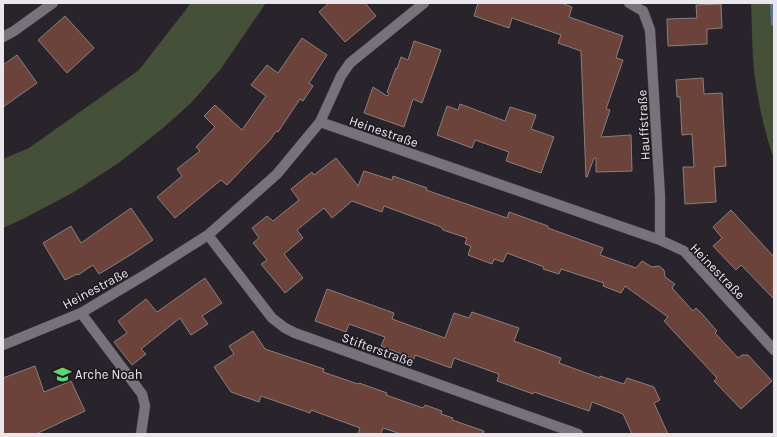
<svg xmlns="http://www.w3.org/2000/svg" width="777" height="437" font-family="Karla,sans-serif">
	<rect width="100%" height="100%" fill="#29242c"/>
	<path fill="#464f38" d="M191,3H266L220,70L191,103L163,128L120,162L74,192L25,218L3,228V159L29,148L139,70Z
		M751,3H774V159C764,131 758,101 754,71C752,49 752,26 751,3Z"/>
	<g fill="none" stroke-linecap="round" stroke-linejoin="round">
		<path stroke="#597695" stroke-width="6" d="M773,3L774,23"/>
	</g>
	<path fill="#6b433a" stroke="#8b7f7c" d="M329,3H365L376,16L345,42L319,12Z
		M478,3H561L572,7L569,17L623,36L616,58L623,60L606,109L610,110L601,137L631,135L632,171L596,172V158H594L587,177H586L581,51L558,43L561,35L512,18L509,28L474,16Z
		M721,4L722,28L707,29V44L668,46L667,19L697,18L696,5Z
		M65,16L94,48L67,73L38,40Z
		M302,38L327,55L309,83L313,86L303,101L300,99L278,132L276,131L270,140L227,185L221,180L175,218L157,197L182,176L177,169L200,151L196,147L215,127L204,116L215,105L242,130L266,96L251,85L267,65L278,73Z
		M414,41L441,50L422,103L413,99L404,127L364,113L373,87L387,96L389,94L387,92L396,68L397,69L401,57L408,60Z
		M17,55L37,83L3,107V65Z
		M703,78L704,94L722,93L726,166L714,167L716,202L685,204L683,167H694L692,134L682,135L680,97H677L676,80Z
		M460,104L505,121L510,107L536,115L531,129L554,137L541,173L506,161L509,152L475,140L472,148L437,135L447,106L458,110Z
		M336,158L358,186L364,171L392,180L393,176L427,188L426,190L507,218L509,212L548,226V228L603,248L600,255L636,268L642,261L652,267L659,266L664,270L665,277L675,284L672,288L693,311L696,308L703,315L717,331L715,333L738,358L742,355H748L772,381L741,409L714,381L717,378L664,321L668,317L625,286L621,293L603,286L604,283L561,269L559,274L543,269L544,267L507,253L503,262L494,259L492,264L468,255L471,246L465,244L467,238L443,230L441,227L384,206L382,212L352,201L332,218L324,208L297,230L303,238L284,254L303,278L285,293L261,264L267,260L253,243L259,238L252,228L267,216L273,221L299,200L291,189L312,172L314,175Z
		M131,208L153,240L132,254L99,274L93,265L78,275L77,274L65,280L43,243L71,226L81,243Z
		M731,210L774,257V299L741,265L736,270L713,246L722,238L713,227Z
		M205,278L222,303L202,316L208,324L191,335L180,318L141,349L146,354L132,365L114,342L127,333L118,321L146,299L157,312Z
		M327,289L394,313L392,319L445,338L454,313L469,318L472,312L519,328L514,341L561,358L559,363L600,378V376L624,384L627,378L654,387L660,400L654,403L668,434H632L623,414L592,402L589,411L534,392L533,394L497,381L499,374L454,358L451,368L415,355L414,359L381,346L385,337L349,324L346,332L315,321Z
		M253,331L265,349L324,369L323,372L358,384L359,383L387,393L386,395L423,408L425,405L442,411L441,414L453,418L452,420L484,431L483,434H401L383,428L381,434H358L360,428L311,410L310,413L261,396L259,402L231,392L214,367L234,354L229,346Z
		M35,366L44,392L71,381L85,411L36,434H3V378Z"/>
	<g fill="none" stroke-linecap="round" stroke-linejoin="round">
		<defs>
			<path id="minor" d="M629,3L643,11L650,30L660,196V240
				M3,37L14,31L53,3
				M320,122L341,76L350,63L424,3
				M208,235L272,318L285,328L295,333L578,434
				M81,313L142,394L145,406L141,434
				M3,345L81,313L148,273L208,235L277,174L320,122L660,240L684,251L774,350"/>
		</defs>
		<use href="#minor" stroke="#464148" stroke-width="11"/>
		<use href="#minor" stroke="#78727b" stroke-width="10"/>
	</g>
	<defs>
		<symbol id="school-bare" viewBox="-9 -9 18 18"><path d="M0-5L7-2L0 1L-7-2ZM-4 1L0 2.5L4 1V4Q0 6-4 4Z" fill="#60d56b" stroke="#1f1b22" stroke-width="2.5" paint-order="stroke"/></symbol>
	</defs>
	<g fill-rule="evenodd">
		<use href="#school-bare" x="50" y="362" width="25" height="25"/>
	</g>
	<g text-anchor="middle" stroke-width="3.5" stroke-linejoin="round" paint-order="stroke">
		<g font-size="13" fill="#eae7ec" stroke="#1f1b22">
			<text transform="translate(643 125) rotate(-93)" y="5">Hauffstraße</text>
			<text transform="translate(384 131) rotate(19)" y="5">Heinestraße</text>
			<text transform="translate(718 271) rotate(46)" y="5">Heinestraße</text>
			<text transform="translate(95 288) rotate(-28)" y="5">Heinestraße</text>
			<text transform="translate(378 349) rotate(20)" y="5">Stifterstraße</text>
		</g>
		<g font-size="13" fill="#eae7ec" stroke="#1f1b22" text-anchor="start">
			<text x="75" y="379">Arche Noah</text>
		</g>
	</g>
	<rect width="777" height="437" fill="none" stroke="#eae7ec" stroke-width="8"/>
</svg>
